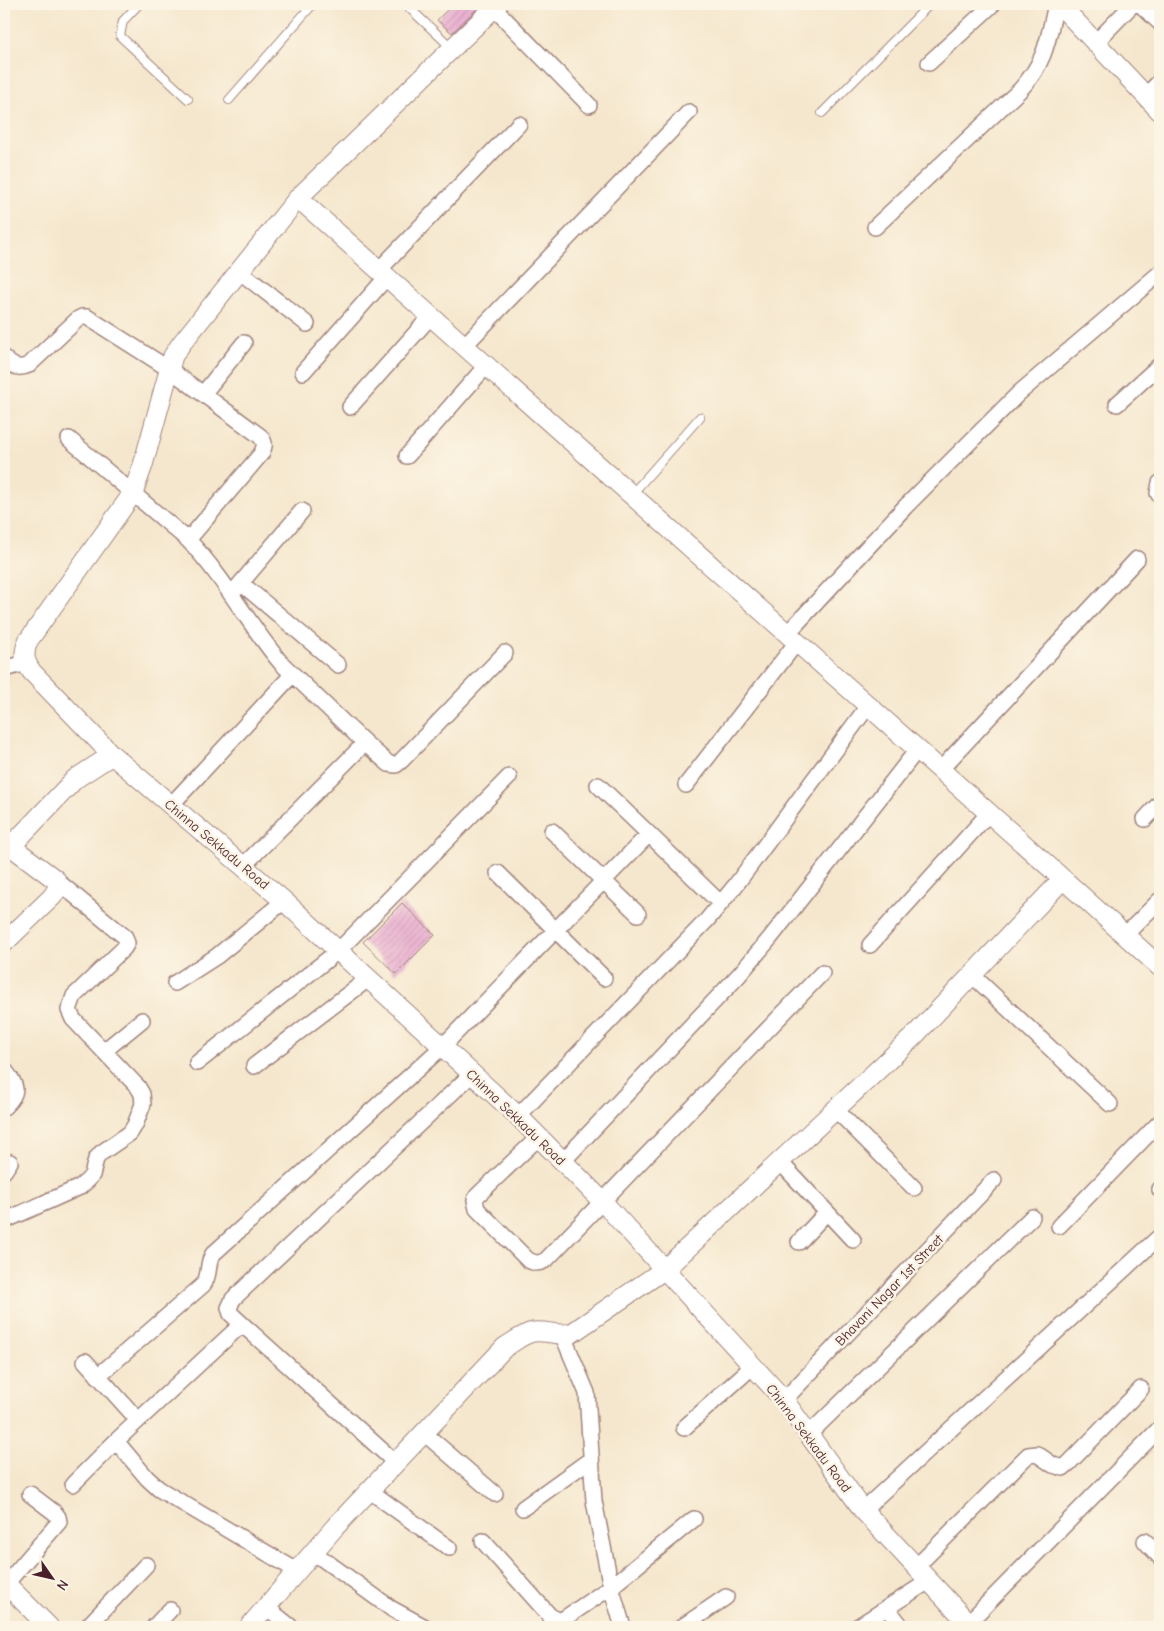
<svg xmlns="http://www.w3.org/2000/svg" width="1164" height="1631" font-family="'Comic Neue',sans-serif">
	<defs>
		<pattern id="building-hatch" width="6" height="6" patternUnits="userSpaceOnUse" patternTransform="scale(1.25)"><rect width="6" height="6" fill="#e8a4ce"/><path d="M-1 1l2-2M0 6l6-6M5 7l2-2" fill="none" stroke="#be85a7"/></pattern>
	</defs>
	<rect width="100%" height="100%" fill="#fcf5e5"/>
	<filter id="ink" filterUnits="userSpaceOnUse"><feTurbulence type="fractalNoise" baseFrequency=".02" numOctaves="2"/><feDisplacementMap in="SourceGraphic" scale="10" xChannelSelector="R" yChannelSelector="G"/><feConvolveMatrix kernelMatrix="1 2 1 2 8 2 1 2 1" color-interpolation-filters="sRGB"/></filter>
	<filter id="wash" filterUnits="userSpaceOnUse"><feTurbulence type="fractalNoise" baseFrequency=".0096" numOctaves="4" result="noise"/><feDisplacementMap in="SourceGraphic" scale="20" xChannelSelector="R" yChannelSelector="G"/><feGaussianBlur stdDeviation="1.12" result="paint"/><feColorMatrix in="noise" values="0 0 0 0 0 0 0 0 0 0 0 0 0 0 0 0 0 1.4 0 .05"/><feComposite in="paint" operator="in"/></filter>
	<g filter="url(#wash)">
		<rect width="100%" height="100%" fill="#f5e7cd"/>
		<g id="blocks">
			<path fill="url(#building-hatch)" d="M453,4H473L478,8L452,33L437,20Z
				M402,903L435,935L396,974L363,942Z"/>
		</g>
	</g>
	<g filter="url(#ink)">
		<use href="#blocks" fill-opacity="0" stroke="#a0837c" stroke-width="1"/>
		<g fill="none" stroke-linecap="round" stroke-linejoin="round">
			<defs>
				<path id="service" d="M139,4L123,21L120,36L188,99
					M405,4L452,48
					M229,100L313,4
					M822,113L930,4
					M632,494L700,417"/>
				<path id="minor" d="M1140,4L1160,23
					M494,8L589,105
					M1096,42L1133,4
					M929,63L993,4
					M1146,96L1160,81
					M875,227L1020,90C1046,62 1048,39 1056,4
					M239,271L307,324
					M378,271L519,124
					M464,346L689,112
					M4,358C12,366 18,370 29,365L78,319L82,317H87L169,369L260,436C266,443 265,446 261,454L188,540
					M303,372L386,278
					M203,394L244,343
					M1117,404L1160,365
					M350,407L430,317
					M69,439L188,540C224,577 248,624 281,663L365,743L243,866
					M407,456L486,366
					M1160,483L1158,493L1160,496
					M241,583L338,665
					M235,590L302,511
					M787,634L905,507L1019,393L1160,273
					M4,666L8,668L26,663
					M365,743L389,764L396,765L401,761L505,653
					M940,770L1137,559
					M686,785L797,642
					M171,805L292,675
					M1145,819L1160,803
					M552,831L638,914
					M649,834L720,903
					M498,873L604,978
					M1125,935L1160,900
					M870,945L989,813
					M972,975L1110,1104
					M175,983L217,956L284,901
					M104,1051L142,1020
					M197,1063L338,951L509,777
					M254,1066L368,979
					M4,1069C16,1085 21,1091 4,1107
					M836,1110L914,1188
					M518,1116L707,920L735,886L868,706
					M539,1137L477,1196L475,1200L477,1209L528,1260C536,1264 540,1264 547,1259L822,973
					M563,1161L739,975L771,937L917,750
					M780,1162L853,1240
					M4,1171L10,1162
					M1160,1190V1189
					M4,1221L80,1187L88,1180L92,1175L96,1159L101,1153L130,1133L135,1125L143,1104L142,1094L138,1087L73,1019L69,1010L74,996L124,948L127,943L125,937L56,880
					M1059,1226L1160,1122
					M799,1242L827,1212
					M242,1324L396,1463
					M563,1336L587,1393L594,1501L611,1587L623,1627
					M85,1361L138,1420
					M98,1376L203,1285C211,1275 206,1264 213,1254L442,1047L649,834L598,785
					M784,1400L994,1180
					M684,1428L753,1366
					M424,1433L495,1494
					M809,1434L1032,1217
					M73,1484L116,1441
					M370,1491L449,1548
					M523,1508L591,1459
					M863,1510L1158,1238
					M483,1541L550,1616L558,1620H562L611,1587L694,1519
					M1145,1541L1160,1557
					M313,1552L392,1609L425,1627
					M916,1567L1028,1455L1037,1454L1053,1465L1063,1468L1068,1464L1141,1389
					M297,1571L159,1489L147,1478L116,1441L242,1324L231,1314L229,1308L233,1299L472,1074
					M6,1584L59,1522L58,1517L55,1513L30,1494
					M266,1607L291,1627
					M887,1608L902,1627
					M968,1623L1160,1428
					M87,1627L146,1565
					M154,1627L170,1610
					M682,1627L726,1597
					M857,1627L929,1581"/>
				<path id="tertiary" d="M1059,4L1160,111
					M298,198L1063,879L1160,967
					M112,755L32,672C24,661 23,654 28,641L133,493L143,465L173,356L181,344L298,198L498,4
					M4,843L8,844L18,839L75,779L112,755L284,901L518,1116L602,1201L784,1400L863,1510L972,1627
					M4,943L52,897L58,888L56,880L8,844
					M4,1582L49,1627
					M249,1627L335,1527L505,1347C514,1342 523,1334 533,1332C547,1330 558,1337 572,1333L665,1269L914,1036L1063,879"/>
			</defs>
			<use href="#service" stroke="#a0837c" stroke-width="10"/>
			<use href="#minor" stroke="#a0837c" stroke-width="18"/>
			<use href="#tertiary" stroke="#a0837c" stroke-width="21"/>
			<use href="#service" stroke="#fff" stroke-width="8"/>
			<use href="#minor" stroke="#fff" stroke-width="15"/>
			<use href="#tertiary" stroke="#fff" stroke-width="19"/>
		</g>
	</g>
	<g text-anchor="middle" stroke-width="5" stroke-linejoin="round" paint-order="stroke">
		<g font-size="14" fill="#4a1f2b" stroke="#fcf5e5">
			<text transform="translate(217 844) rotate(40)" y="5">Chinna Sekkadu Road</text>
			<text transform="translate(516 1117) rotate(44)" y="5">Chinna Sekkadu Road</text>
			<text transform="translate(889 1290) rotate(-46)" y="5">Bhavani Nagar 1st Street</text>
			<text transform="translate(809 1438) rotate(53)" y="5">Chinna Sekkadu Road</text>
		</g>
	</g>
	<rect width="1164" height="1631" fill="none" stroke="#fcf5e5" stroke-width="20"/>
	<g transform="translate(52 1578) rotate(124)" stroke="#fcf5e5" stroke-width="4" paint-order="stroke">
	<path d="M0-4L9 19L0 12L-9 19Z" fill="#4a1f2b"/>
	<text y="-8" font-size="14" font-weight="bold" text-anchor="middle" fill="#4a1f2b">N</text>
	</g>
</svg>
